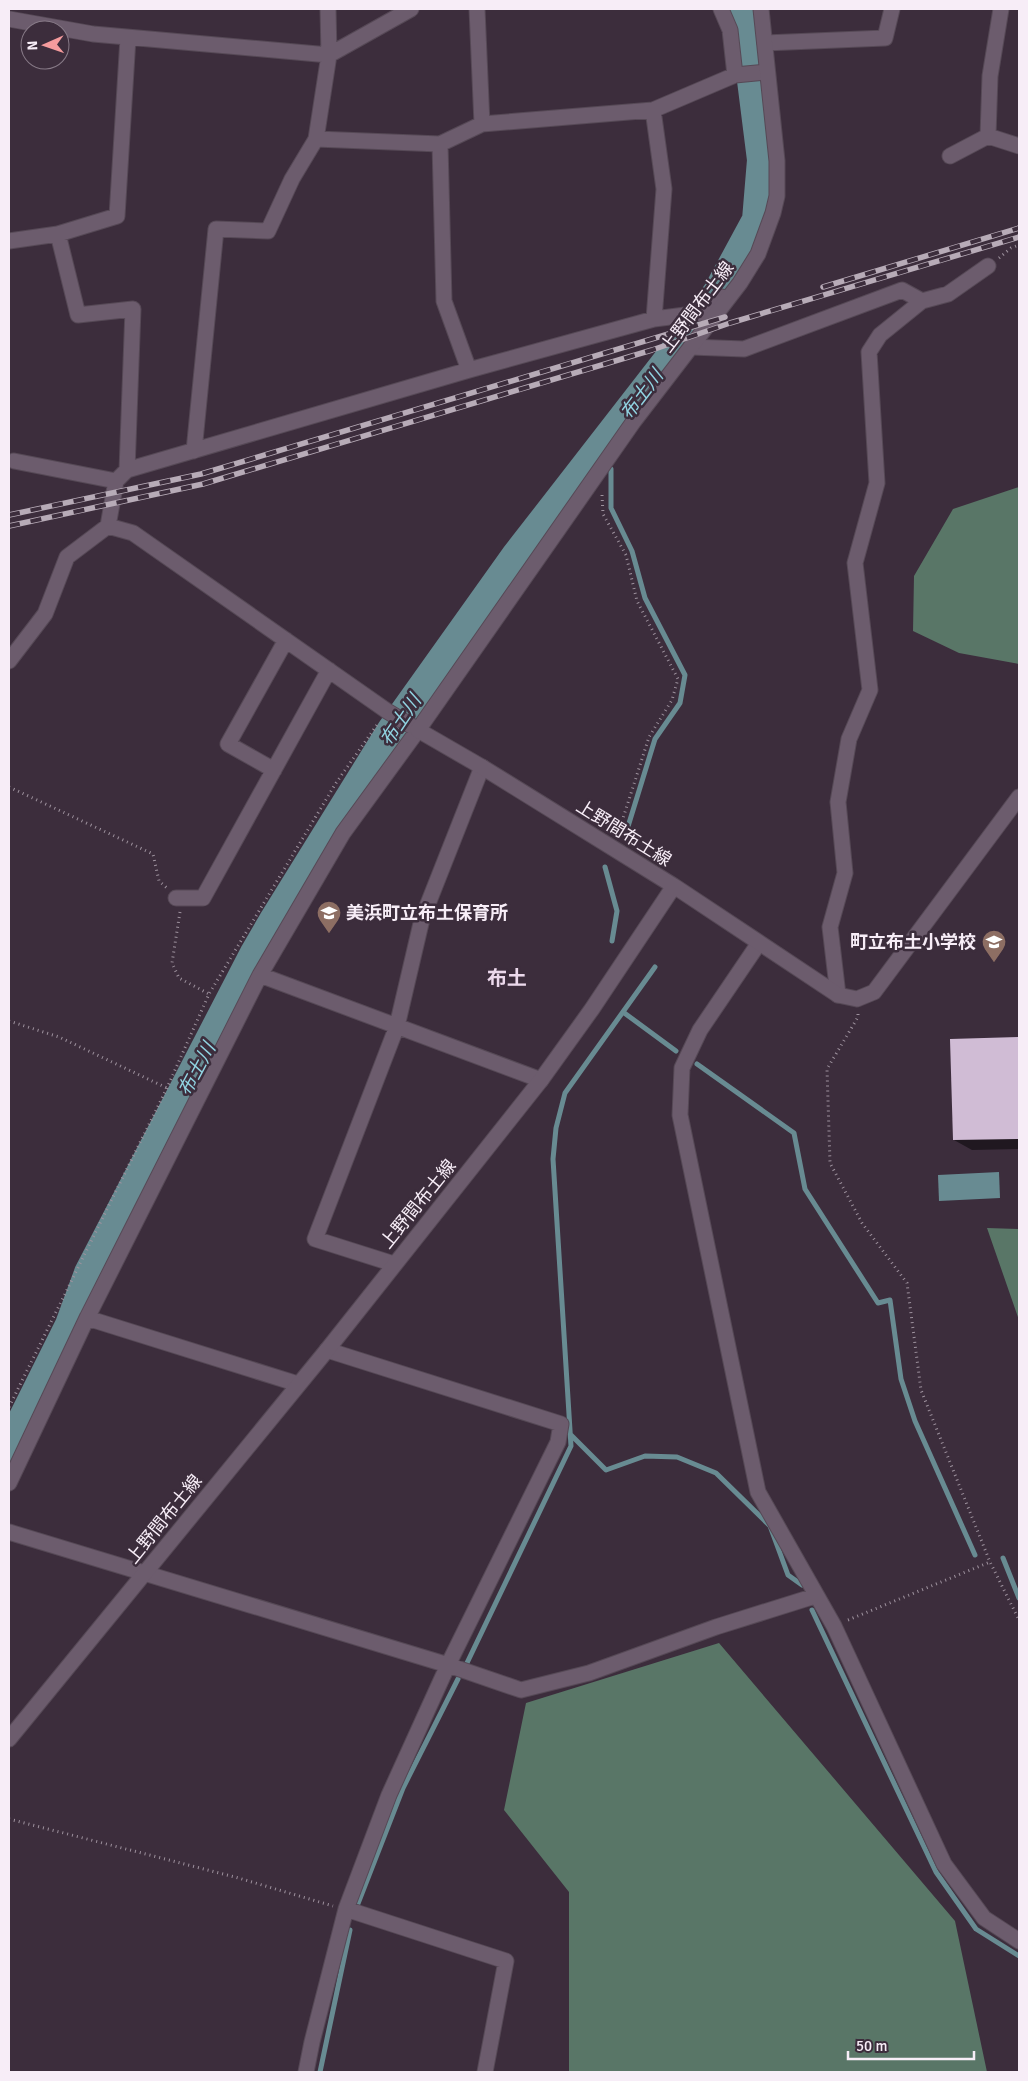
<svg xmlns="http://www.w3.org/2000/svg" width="1028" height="2081" font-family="Signika,'Noto Sans JP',sans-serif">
	<rect width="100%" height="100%" fill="#3c2d3c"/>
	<path fill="#597667" d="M1019,487V664L959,653L913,631L914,576L953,509Z
		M987,1228L1019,1229V1320Z
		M719,1643L955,1921L987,2072H569V1892L504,1810L526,1703Z"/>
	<path fill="#688b92" d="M999,1172L1000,1198L939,1201L938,1175Z"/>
	<path fill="#0007" d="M1018,1038L1019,1149L972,1150L954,1140L951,1040Z"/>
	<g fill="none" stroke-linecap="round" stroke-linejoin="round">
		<path stroke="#688b92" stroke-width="5" d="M611,469V508L632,551L645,598L685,675L680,703L655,739L626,833
			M605,867L617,911L612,941
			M623,1012L676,1051
			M697,1064L794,1133L805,1189L878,1303L890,1300L901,1379L915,1421L975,1555
			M570,1434L606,1470L645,1456L677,1457L716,1473L770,1526L788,1575L802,1585
			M1003,1558L1019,1598
			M812,1610L936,1872L976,1929L1019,1956
			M466,1665L571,1446L553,1159L556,1128L565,1093L655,967
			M357,1906L403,1788L458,1679
			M320,2072L350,1930"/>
		<path stroke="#688b92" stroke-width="30" d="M9,1447L70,1325L89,1273L255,953L273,922L392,730L516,556L676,350L718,292L757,220L762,160L743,9"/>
	</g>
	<path fill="#d0bcd5" d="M1018,1037L1019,1139L953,1140L950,1039Z"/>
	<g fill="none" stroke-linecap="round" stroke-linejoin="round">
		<defs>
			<path id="street" d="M477,9L482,124
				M721,9L730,30L735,75
				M9,19L93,34L329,55L411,9
				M765,43L885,38L892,9
				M653,110L664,189L654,319
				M988,136L990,76L1001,9
				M316,139L440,144L482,124L653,110L735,75L767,72
				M440,144L444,301L469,370
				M950,156L988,136L1019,146
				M9,241L58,234L117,216L128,38
				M691,347L744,349L902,290L922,301
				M194,451L216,229L268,231L292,179L316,139L329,55L328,9
				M14,461L116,481
				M127,470L469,370L654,319L709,312L722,297
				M9,661L45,614L67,557L108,526L116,481L127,470L133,309L78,315L58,234
				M274,770L228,744L286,640
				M176,898H203L329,670
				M759,943L700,1030L682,1068L680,1115L758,1492L834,1626L944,1864L984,1918L1019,1941
				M260,975L541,1080
				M838,995L830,927L845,873L838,802L849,739L870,690L855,563L877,483L869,352L880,335L922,301L948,294L988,266
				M394,1264L315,1239L397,1026L422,919L482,767
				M87,1318L298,1384
				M9,1483L87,1318L260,975L343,833L418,730L387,711L133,533L108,526
				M9,1532L448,1665L521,1690L589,1673L716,1627L815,1596
				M346,1909L506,1961L485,2072
				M306,2072L312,2042L346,1909L389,1795L448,1665L558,1442L561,1424L327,1350"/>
			<path id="secondary" d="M674,886L838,995L857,999L874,992L1019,797
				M9,1739L327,1350L541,1080L592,1009L674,886L482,767L418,730L634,421L740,283L758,254L773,213L777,196V161L761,9"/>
		</defs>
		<use href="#street" stroke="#564956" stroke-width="17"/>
		<use href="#secondary" stroke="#564956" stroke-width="17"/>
		<path stroke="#9e929e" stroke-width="3" stroke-dasharray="1 4" stroke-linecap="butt" d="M999,258L1011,248L1019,245
			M602,495L603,514L626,555L637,601L678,679L672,700L649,737L618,834
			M9,787L153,854L159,881L167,888
			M180,912L172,963L179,978L209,994
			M858,1014V1017L827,1069L830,1163L862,1223L907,1283L921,1390L990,1562L1019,1620
			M9,1021L59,1037L167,1088
			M9,1407L167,1088L209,994L336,783L379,722
			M848,1620L990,1562
			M9,1819L235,1877L333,1906"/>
		<use href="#street" stroke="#6c5c6d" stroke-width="15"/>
		<use href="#secondary" stroke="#6c5c6d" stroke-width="15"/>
		<defs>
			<path id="rail" d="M823,287L1019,228
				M9,515L201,474L725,317
				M9,526L203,484L652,350L730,323L1019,237"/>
		</defs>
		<use href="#rail" stroke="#b7abb7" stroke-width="5.5"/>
		<use href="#rail" stroke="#3c2d3c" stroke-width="4" stroke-dasharray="11" stroke-linecap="butt"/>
	</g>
	<defs>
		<symbol id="school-pin" viewBox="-11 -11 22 30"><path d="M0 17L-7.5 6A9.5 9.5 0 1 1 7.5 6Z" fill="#8d6e63" stroke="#3c2d3c"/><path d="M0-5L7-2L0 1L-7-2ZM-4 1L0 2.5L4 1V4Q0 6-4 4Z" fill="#fff"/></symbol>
	</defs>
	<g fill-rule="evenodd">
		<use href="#school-pin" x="315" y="899" width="28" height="38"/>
		<use href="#school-pin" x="980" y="928" width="28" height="38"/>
	</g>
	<g text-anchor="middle" stroke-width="5" stroke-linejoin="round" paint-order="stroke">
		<g font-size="18" fill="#f7edf7" stroke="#3c2d3c">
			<text transform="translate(697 307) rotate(-53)" y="6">上野間布土線</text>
			<text transform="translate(624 833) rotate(32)" y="6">上野間布土線</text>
			<text transform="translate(418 1204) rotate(-51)" y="6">上野間布土線</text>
			<text transform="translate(164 1519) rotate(-51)" y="6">上野間布土線</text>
		</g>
		<g font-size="18" font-weight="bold" fill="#f7edf7" stroke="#3c2d3c" text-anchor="start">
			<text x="346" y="919">美浜町立布土保育所</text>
			<text x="976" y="948" text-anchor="end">町立布土小学校</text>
		</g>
		<g font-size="19" font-style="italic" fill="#91d4e2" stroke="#3c2d3c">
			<text transform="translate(641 394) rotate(-53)" y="7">布土川</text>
			<text transform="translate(400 720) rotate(-56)" y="7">布土川</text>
			<text transform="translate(196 1069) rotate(-62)" y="7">布土川</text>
		</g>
		<g font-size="20" font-weight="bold" fill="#ecd9ec" stroke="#3c2d3c">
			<text x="507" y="985">布土</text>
		</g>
	</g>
	<rect width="1028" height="2081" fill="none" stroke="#f7edf7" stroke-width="20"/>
	<g transform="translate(45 45) rotate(268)"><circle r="24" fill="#3c2d3c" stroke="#877a87"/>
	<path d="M0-4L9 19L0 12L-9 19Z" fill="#f59b9d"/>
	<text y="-8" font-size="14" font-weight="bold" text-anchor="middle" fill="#f7edf7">N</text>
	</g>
	<path d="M848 2051v8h126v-8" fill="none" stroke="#f7edf7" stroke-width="2.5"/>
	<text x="856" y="2051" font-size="15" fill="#f7edf7" stroke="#3c2d3c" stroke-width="4" paint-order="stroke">50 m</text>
</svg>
